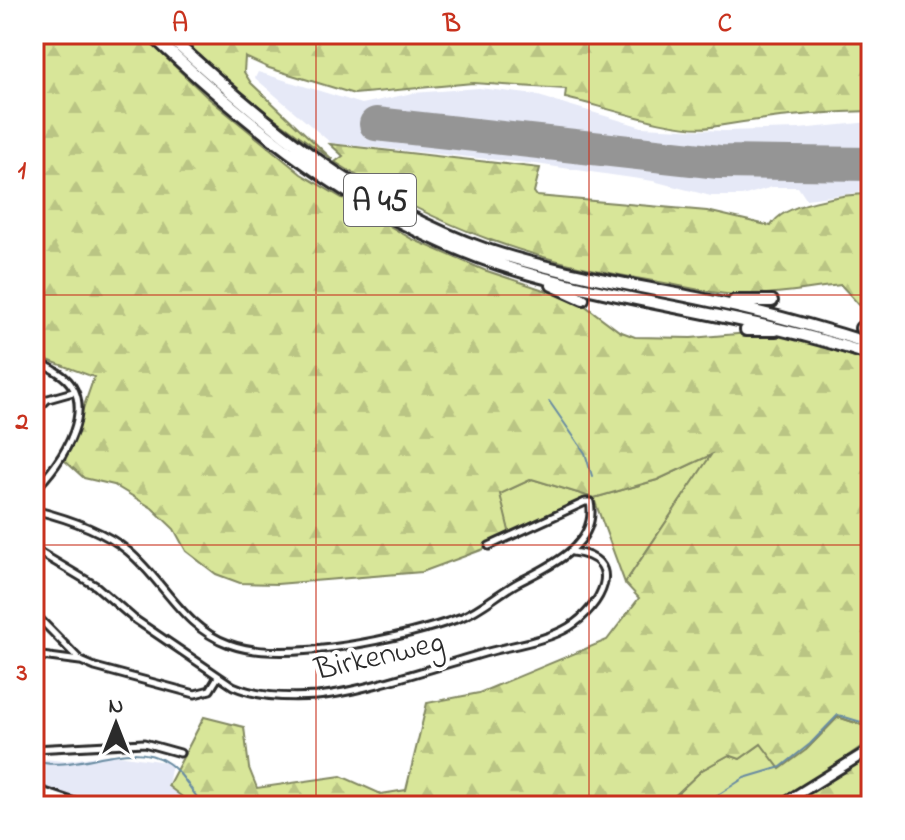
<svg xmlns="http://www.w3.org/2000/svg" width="905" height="840" font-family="'Indie Flower',sans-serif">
	<defs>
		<pattern id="forest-firs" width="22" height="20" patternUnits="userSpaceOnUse" patternTransform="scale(2)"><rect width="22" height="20" fill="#d8e699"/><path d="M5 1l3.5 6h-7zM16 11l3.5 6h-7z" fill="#bac584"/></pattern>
	</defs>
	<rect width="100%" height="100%" fill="#fff"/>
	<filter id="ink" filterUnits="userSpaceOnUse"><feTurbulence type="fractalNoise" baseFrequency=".0125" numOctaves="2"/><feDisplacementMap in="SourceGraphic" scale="16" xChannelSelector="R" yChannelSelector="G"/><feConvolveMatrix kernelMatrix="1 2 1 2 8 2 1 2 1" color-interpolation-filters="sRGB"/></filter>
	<g filter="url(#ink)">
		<path fill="#e6e9f7" d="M258,72L362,104L413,93L479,88L535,95L642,127L724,131L799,129L871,122V191L806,199L798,187H772L742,196H711L653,181L536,164L331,143L255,78Z
			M111,754L172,763L168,786L194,806H34V758L63,761Z"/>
		<path fill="#d8e699" stroke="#828862" stroke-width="2" d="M712,454L625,583L594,499L511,539L499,494L532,479L594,498L657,480Z
			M838,717L871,728V740L774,806H664L702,770L729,755L740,759L761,744L806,750Z"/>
		<path fill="url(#forest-firs)" stroke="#828862" stroke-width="2" d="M34,34H141L206,96L301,174L412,239L484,270L580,302L619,331L635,337L691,338L772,331L871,362V728L838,717L806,750L780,769L761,744L740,759L729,755L702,770L664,806H194L168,786L204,717L244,727L249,768L257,788L341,776L381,794L406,790L427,703L479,693L607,640L639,598L625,583L711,455L657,480L594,498L532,479L500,494L511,539L422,572L277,584L240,583L216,574L186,551L174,529L152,508L114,485L84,478L65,461L94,377L34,355Z
			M175,34H871V111C817,112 763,118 711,127C678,133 600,105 565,98L566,89L473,83L354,94L269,68L245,57L244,72L251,83L333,160L239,93Z
			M330,144L540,168L534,192L537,196L707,211L771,226C782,203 846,194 871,194V318L841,285C811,288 780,294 750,295C720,296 688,287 659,282C535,262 442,230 335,162L343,156Z
			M871,755V806H788Z"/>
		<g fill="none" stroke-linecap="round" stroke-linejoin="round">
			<path stroke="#698ca2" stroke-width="2" d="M34,360L36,363
				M40,369L41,371
				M549,401L585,453L592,476
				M34,761C77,774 129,736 168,763C183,773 192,793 204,806
				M701,806L744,778L781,767L810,744L838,715L871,725"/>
			<path stroke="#959595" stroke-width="34" d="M376,124L719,162L871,164"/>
			<defs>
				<path id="minor" d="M34,366C43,363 49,367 57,372C104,400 62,464 34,490
					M34,379V395
					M34,412L48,399L73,392
					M34,510C66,518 103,530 128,551C165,582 182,627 229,644C284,665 408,637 462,617C482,609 500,592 519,582C548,567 599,545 590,502H585L489,546
					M34,549L96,586L133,618L233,686C258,697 289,698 317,696C367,691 437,666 488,652C513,645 546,641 569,627C600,608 629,558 572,552
					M34,613L81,661L95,667L195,694L210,690L218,677
					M34,655L80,661
					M34,749L144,743L180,753"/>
				<path id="secondary" d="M34,790L82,806
					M779,806L871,749"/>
				<path id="motorway" d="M151,34C262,139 380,232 530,274C643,306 759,317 871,355
					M166,34C262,122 361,206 487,250C557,273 629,284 701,299C759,311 815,326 871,344
					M552,285L583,299
					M734,301H772
					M861,328L871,334
					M746,330H776"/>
			</defs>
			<use href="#minor" stroke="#2b2b2b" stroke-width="11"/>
			<use href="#secondary" stroke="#2b2b2b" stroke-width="14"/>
			<use href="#motorway" stroke="#2b2b2b" stroke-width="16"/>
			<use href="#minor" stroke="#fff" stroke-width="5"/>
			<use href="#secondary" stroke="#fff" stroke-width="8"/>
			<use href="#motorway" stroke="#fff" stroke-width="10"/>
		</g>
	</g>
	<path fill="none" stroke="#c8321e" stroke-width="2" stroke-opacity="0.55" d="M316,34V806M589,34V806M34,295H871M34,545H871"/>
	<g text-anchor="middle" stroke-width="8" stroke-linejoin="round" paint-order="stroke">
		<rect fill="#fff" stroke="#6b6b6b" stroke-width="2" x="344" y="174" width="72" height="52" rx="6"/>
		<g font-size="30" font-weight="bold" fill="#2b2b2b">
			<text x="380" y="210">A 45</text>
		</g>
		<g font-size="32" fill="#2b2b2b" stroke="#fff">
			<text transform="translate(379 654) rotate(-13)" y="11">Birkenweg</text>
		</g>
	</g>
	<rect width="905" height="840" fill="none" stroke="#fff" stroke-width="88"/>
	<g transform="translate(116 724)" stroke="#ffffff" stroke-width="6" paint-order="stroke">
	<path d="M0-6L14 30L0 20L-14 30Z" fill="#2b2b2b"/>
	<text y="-12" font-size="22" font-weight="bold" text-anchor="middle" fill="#2b2b2b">N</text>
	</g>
	<rect x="44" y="44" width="817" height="752" fill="none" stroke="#c8321e" stroke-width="3"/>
	<g font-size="26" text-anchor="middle" font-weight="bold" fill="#c8321e">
		<text x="180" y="31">A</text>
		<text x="452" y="31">B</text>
		<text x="725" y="31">C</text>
		<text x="22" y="178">1</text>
		<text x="22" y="429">2</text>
		<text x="22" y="680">3</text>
	</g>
</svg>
